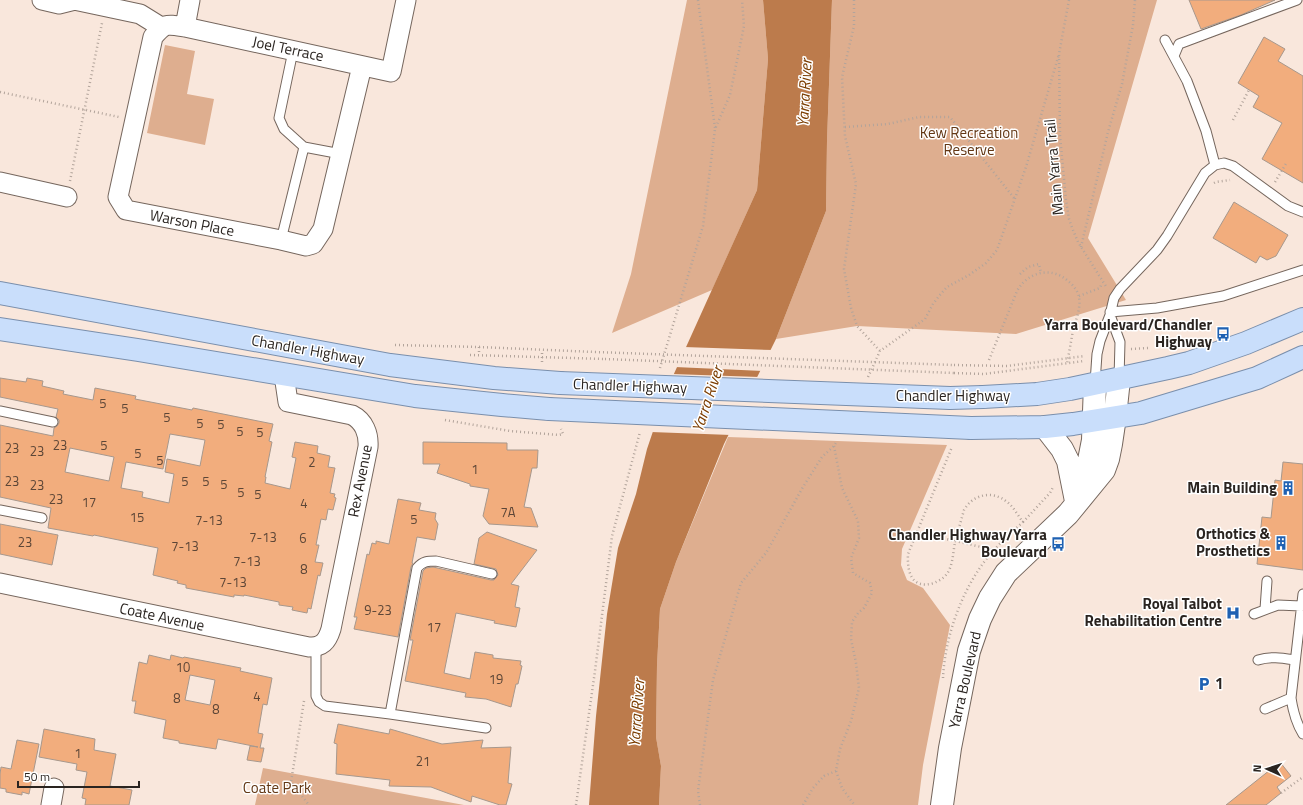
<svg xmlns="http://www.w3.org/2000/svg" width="1303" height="805" font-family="'Titillium Web',sans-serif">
	<rect width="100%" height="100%" fill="#f9e7dc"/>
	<path fill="#deae8f" d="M687,0H763L768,59L757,190L712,290L612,333L631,274Z
		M832,0H1157L1088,238L1126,300L1016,334L857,326L776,339L826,211L827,141Z
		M165,45L195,51L187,94L214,99L205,145L147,133Z
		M728,437L947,445L902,549L901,565L907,580L923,588L950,625L923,765L918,805H659L661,766L656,737L657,665L660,609L676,562Z
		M263,768L464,805H255Z"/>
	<path fill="#bc7b4c" d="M763,0H832L827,141L826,211L776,339L724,444L676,562L660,609L657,665L656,737L661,766L659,805H589L596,716L607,614L618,548L636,494L647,449L668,387L757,190L768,59Z"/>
	<path fill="#f9e7dc" d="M684,347L773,350L763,371L675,367Z
		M672,374L759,377L731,435L651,432L666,386Z"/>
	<path fill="#f2ad7d" stroke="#a7988d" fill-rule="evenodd" d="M1189,0H1275L1241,15L1201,29Z
		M1264,37L1285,49L1278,61L1303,76V183L1262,159L1282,123L1253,107L1259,96L1238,83Z
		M1234,202L1288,235L1276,256L1267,260L1260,256L1256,263L1213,238Z
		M0,378L26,382L27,378L43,381L42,386L64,391L63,394L93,400L95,388L136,396L135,399L192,410L193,408L273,424L269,441L272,442L265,477H266L265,483L290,489L296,458L292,457L295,442L318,446L317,453L330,456L328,467L335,468L330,493L335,494L334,497L336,498L333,510L328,509L326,520L321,519L316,545H319L315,562L323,563L320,576L318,575L311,609L308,608L307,613L292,610L293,607L279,605V602L244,595V596L234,595V597L186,588V585L177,583L178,581L153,575L158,548L94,535L93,536L48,528L51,508L0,497V425L53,436L54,428L57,426L59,423V420L56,417L58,409L0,397ZM170,434L205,440L200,466L167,459L165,472L174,474L169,503L142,497L143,492L121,488L126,462L163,469ZM70,448L114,457L109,481L65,472Z
		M423,442L507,443V450H538L537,468H532L524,507L531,508L538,527L489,524L483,516L489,489L470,486V484L437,473L440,464H423Z
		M1283,462L1303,464V570L1257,564L1262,517L1271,518L1275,480L1281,481Z
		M398,499L421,503L419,510L436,513L435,519L438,524L435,540L417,537L412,563H413L411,567L398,637L354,629L357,617H354L367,554L369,555L372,543L376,544V541L389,544Z
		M0,524L58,535L52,565L0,554Z
		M487,532L537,550L511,584L519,586L515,607L520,608L516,627L494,623L495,621L456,613L444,673L470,679L475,652L493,655V658L521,661L520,665L522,666L518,684H516L511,707L486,699L465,697L466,693L405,681L413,640H410L423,571L426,568L433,567L491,580H494L498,575L496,569L474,564L479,538Z
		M149,655L170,660L171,655L183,658L184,657L241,668L240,671L272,678L267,705L263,704L258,733L263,734L260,748H264L261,762L247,760L250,746L258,747L218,739L216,749L179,743V741L163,738L166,720L134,713L136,701H132L139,662L147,664ZM190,675L215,680L210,705L185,700Z
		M338,724L389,734L390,729L442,744L483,740L481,748L511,747L508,783L512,784L506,805H500L472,796L471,802L431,787L389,786L390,780L336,774L337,744L334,743Z
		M44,729L95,739L94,750L116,754L110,786L132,790L129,805H85L86,799L82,798L87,772L76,770L77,764L39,757Z
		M17,740L39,744L29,794L22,792V795L6,792V789L0,788V774L1,767L11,769Z
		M1280,762L1291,776L1277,787L1281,793L1266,805H1226Z"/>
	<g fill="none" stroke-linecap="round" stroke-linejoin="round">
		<defs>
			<path id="lane" d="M293,51L279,118L284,129L304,147
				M1174,56L1179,44L1297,0
				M1215,165L1224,163L1233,166L1288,206L1303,212
				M281,240L304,147L341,154
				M1110,312L1157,308L1223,296L1303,270
				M1110,315L1120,342L1119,379
				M1095,383L1097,354L1100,341L1110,315L1114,298L1120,289L1157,250L1167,236L1205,173L1215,165L1206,131L1187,81L1165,40
				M0,411L53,422
				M0,510L42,518
				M1303,594L1291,698C1293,711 1296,723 1303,734
				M1265,609L1267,581
				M1254,614L1278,605L1301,606
				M316,647V696L319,702L325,706L390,714L486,728
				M1258,660C1271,656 1282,658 1295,660
				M1265,709L1291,698
				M390,714L417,568C423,561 428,561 436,561L492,574"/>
			<path id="street" d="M42,0L59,4L75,0
				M74,0L140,14L161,27
				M190,0L185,27C166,24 165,23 153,37L118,197L126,210L281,240L306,246L313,244L323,229L362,66
				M185,27L391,72L406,0
				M0,182L67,197
				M0,583L309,647C322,647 327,642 331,629L368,447C369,434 364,421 352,415L288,402L284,375
				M51,805L54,788"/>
			<path id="secondary" d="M1045,427L1062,449L1068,461L1076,501
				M1082,496L1093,440L1095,384
				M942,805L950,748L969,651L980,619L990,598L1006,573L1068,514L1104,470L1108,459L1111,444L1115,417L1119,379"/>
			<path id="primary" d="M0,293L390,365L494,378L560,383
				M0,329L138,350L415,396L502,405L549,409
				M983,397L1037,394L1070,389L1168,368L1189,363L1246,343L1303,319
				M971,428L1045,427L1073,424L1141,413L1257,378L1303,357"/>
		</defs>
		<use href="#lane" stroke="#75665d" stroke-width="11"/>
		<use href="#street" stroke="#75665d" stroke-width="21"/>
		<use href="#secondary" stroke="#75665d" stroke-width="24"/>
		<use href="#primary" stroke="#7a8fac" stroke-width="24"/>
		<path stroke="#b2a49b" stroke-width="2.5" stroke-dasharray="1 3" stroke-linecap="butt" d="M698,0L715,128
			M854,0V26L842,77L845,136L856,184L844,269L851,308L857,326L880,351
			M1069,0L1059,54L1060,136L1066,200L1069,219L1073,230L1078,242L1107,288
			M0,92L119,117
			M1233,120L1249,90
			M845,127L888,124L919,117H950L1014,198
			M70,181L102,23
			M1275,182L1287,162
			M1214,183L1216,182L1230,180
			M1081,247L1108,132L1122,84L1133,25L1135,0
			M1020,274L1028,267L1039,264L1041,273
			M1079,296L1100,288L1102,283
			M395,345L479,347V355
			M479,347L595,352
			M1131,349L1148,348
			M470,355L605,359
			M989,360L1017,291C1028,271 1053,266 1069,282C1073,285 1078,291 1079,297C1081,308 1076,320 1073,330C1071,342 1069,353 1067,364
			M542,362V351
			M954,365L1007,366L1085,356
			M660,368L703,226L715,129L730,95L744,26L742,0
			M954,373L984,374L1084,361
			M868,377L880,351L925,319L933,304L939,296L947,287L969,275L986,263L997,250L1026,167L1059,54
			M445,420L510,431L559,435L563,434L561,429
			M834,446L842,488L858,521L859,538L851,558L853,573L870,583L872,593L864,608L858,613L852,622L851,639L856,663L859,688L851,721L840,749L836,771L842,788L853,803L854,805
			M1023,522L1050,493L1053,487
			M916,532L994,550
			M943,678C945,634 964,583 994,550C1003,540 1013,531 1023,522C1018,516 1014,507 1007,502C993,490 973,494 964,510C961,521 958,531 955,542C953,552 953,567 946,575C943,579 938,581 934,583C911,590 907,571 908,554L952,447
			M304,701L291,782L309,805
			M1281,793L1303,777
			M576,805L595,671L612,536L640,432
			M700,805L698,791L713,680L741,583L766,553L803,487L822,457L834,446L837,441
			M803,805L813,788L824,776L836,771"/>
		<use href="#lane" stroke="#fff" stroke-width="9"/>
		<use href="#street" stroke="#fff" stroke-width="19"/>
		<use href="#secondary" stroke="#fff" stroke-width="22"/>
		<use href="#primary" stroke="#c9defb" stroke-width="22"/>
		<defs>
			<path id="primary-bridge" d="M560,383L950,398L983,397
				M549,409L971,428"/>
		</defs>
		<use href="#primary-bridge" stroke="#7a8fac" stroke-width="24" stroke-linecap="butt"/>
		<path stroke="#b2a49b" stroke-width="2.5" stroke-dasharray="1 3" stroke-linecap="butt" d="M595,352L954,365
			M605,359L954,373"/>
		<use href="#primary-bridge" stroke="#c9defb" stroke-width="22"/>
	</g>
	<defs>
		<symbol id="bus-bare" viewBox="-9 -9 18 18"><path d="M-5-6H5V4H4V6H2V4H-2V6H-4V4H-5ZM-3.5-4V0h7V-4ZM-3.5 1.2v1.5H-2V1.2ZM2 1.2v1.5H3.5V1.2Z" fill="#1f61b2" stroke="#fff" stroke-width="2.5" paint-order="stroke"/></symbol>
		<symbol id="building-bare" viewBox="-9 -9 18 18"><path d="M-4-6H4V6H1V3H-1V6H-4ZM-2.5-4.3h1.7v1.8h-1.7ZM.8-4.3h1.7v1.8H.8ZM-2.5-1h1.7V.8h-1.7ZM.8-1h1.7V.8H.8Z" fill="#1f61b2" stroke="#fff" stroke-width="2.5" paint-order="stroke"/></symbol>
		<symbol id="hospital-bare" viewBox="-9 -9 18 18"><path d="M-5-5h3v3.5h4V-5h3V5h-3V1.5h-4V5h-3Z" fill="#1f61b2" stroke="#fff" stroke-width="2.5" paint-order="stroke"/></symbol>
		<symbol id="parking-bare" viewBox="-9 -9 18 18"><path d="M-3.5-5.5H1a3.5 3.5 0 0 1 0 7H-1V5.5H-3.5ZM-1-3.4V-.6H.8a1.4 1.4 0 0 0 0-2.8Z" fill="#1f61b2" stroke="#fff" stroke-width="2.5" paint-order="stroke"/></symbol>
	</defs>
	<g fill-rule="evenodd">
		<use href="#bus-bare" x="1213" y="324" width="20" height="20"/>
		<use href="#building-bare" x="1278" y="478" width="20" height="20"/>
		<use href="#building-bare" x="1271" y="533" width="20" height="20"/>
		<use href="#bus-bare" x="1048" y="534" width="20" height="20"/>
		<use href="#hospital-bare" x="1223" y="603" width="20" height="20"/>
		<use href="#parking-bare" x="1194" y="674" width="20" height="20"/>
	</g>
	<g text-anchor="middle" stroke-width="3" stroke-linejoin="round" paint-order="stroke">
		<g font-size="13" fill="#5c4637">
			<text x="103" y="408">5</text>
			<text x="125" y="413">5</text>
			<text x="167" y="422">5</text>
			<text x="200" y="428">5</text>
			<text x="221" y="429">5</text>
			<text x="240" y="436">5</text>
			<text x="260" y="437">5</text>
			<text x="60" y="450">23</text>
			<text x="104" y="450">5</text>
			<text x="12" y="453">23</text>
			<text x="37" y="456">23</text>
			<text x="138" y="458">5</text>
			<text x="160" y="465">5</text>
			<text x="312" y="467">2</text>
			<text x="475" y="474">1</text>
			<text x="12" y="486">23</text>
			<text x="185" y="486">5</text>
			<text x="206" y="486">5</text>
			<text x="224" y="489">5</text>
			<text x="37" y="490">23</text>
			<text x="241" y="497">5</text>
			<text x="258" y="499">5</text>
			<text x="56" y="504">23</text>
			<text x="89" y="507">17</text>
			<text x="304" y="508">4</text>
			<text x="508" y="517">7A</text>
			<text x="137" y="522">15</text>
			<text x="414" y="524">5</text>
			<text x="209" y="525">7-13</text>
			<text x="263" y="542">7-13</text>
			<text x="303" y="543">6</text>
			<text x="25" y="547">23</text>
			<text x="185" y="551">7-13</text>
			<text x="247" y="566">7-13</text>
			<text x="304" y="574">8</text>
			<text x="233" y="587">7-13</text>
			<text x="378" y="615">9-23</text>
			<text x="434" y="632">17</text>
			<text x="183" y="672">10</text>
			<text x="496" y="684">19</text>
			<text x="257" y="701">4</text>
			<text x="177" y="703">8</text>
			<text x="216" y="714">8</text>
			<text x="78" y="758">1</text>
			<text x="423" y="766">21</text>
		</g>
		<g font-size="15" fill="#2a2420" stroke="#fff">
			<text transform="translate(288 49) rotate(12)" y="5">Joel Terrace</text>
			<text transform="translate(1054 167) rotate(-95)" y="5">Main Yarra Trail</text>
			<text transform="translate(192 223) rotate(11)" y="5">Warson Place</text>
			<text transform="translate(308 350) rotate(10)" y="5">Chandler Highway</text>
			<text transform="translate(630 386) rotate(2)" y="5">Chandler Highway</text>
			<text x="953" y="401">Chandler Highway</text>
			<text transform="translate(360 481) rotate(-79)" y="5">Rex Avenue</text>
			<text transform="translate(162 617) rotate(12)" y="5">Coate Avenue</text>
			<text transform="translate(965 680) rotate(-77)" y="5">Yarra Boulevard</text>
		</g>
		<g font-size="15" fill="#633714" stroke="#fff">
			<text x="969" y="138">Kew Recreation<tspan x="969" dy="17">Reserve</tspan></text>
			<text x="277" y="793">Coate Park</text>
		</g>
		<g font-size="15" font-weight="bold" fill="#2a2420" stroke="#fff" text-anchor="end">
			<text x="1212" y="330">Yarra Boulevard/Chandler<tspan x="1212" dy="17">Highway</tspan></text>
			<text x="1277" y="493">Main Building</text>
			<text x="1270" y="539">Orthotics &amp;<tspan x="1270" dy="17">Prosthetics</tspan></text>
			<text x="1047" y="540">Chandler Highway/Yarra<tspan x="1047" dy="17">Boulevard</tspan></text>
			<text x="1222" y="609">Royal Talbot<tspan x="1222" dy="17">Rehabilitation Centre</tspan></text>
			<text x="1215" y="689" text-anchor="start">1</text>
		</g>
		<g font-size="16" font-style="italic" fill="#7b3d01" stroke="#fff">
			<text transform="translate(804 93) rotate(-87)" y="6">Yarra River</text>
			<text transform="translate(707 399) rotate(-72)" y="6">Yarra River</text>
			<text transform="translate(636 713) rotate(-86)" y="6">Yarra River</text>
		</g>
	</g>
	<g transform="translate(1267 769) rotate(273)" stroke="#ffffff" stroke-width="3" paint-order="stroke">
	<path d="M0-3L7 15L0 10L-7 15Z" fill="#2a2420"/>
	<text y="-6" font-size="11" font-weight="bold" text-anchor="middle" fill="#2a2420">N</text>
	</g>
	<path d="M18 781v6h121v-6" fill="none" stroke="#2a2420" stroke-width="2"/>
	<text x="24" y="781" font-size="12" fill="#2a2420" stroke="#ffffff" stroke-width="3" paint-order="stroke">50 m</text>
</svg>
